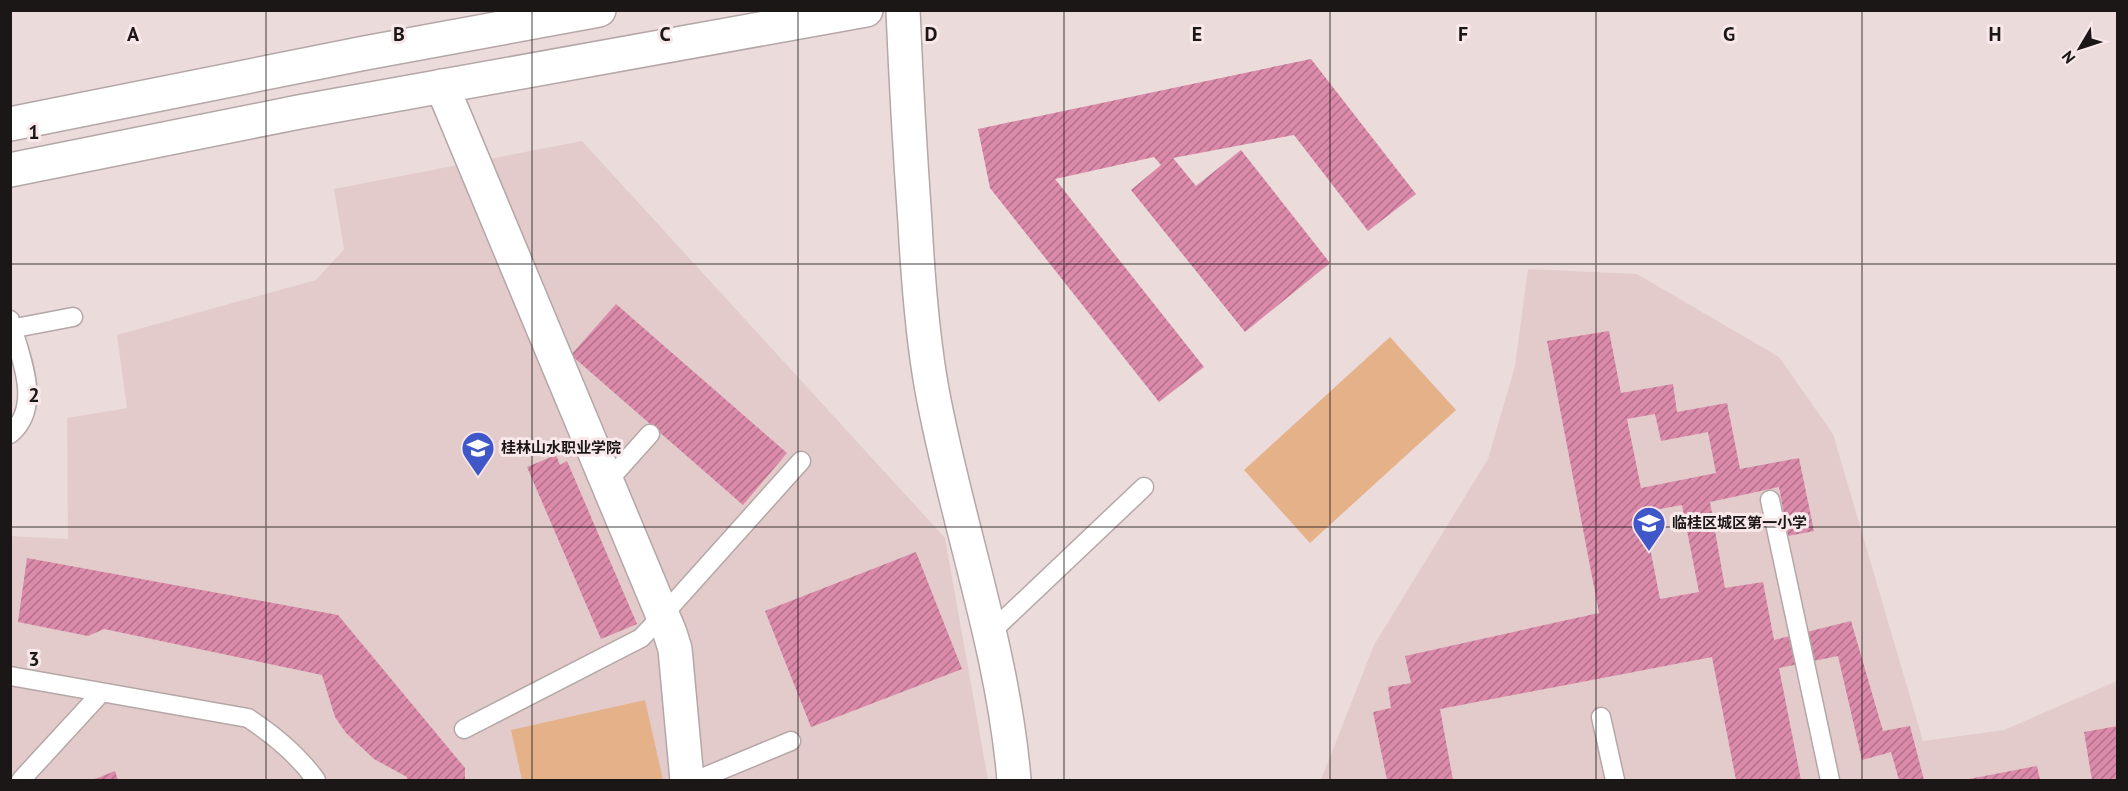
<svg xmlns="http://www.w3.org/2000/svg" width="2128" height="791" font-family="'PT Sans','Noto Sans SC',sans-serif">
	<defs>
		<pattern id="building-hatch" width="6" height="6" patternUnits="userSpaceOnUse" patternTransform="scale(1.5)"><rect width="6" height="6" fill="#db8aa9"/><path d="M-1 1l2-2M0 6l6-6M5 7l2-2" fill="none" stroke="#b17089"/></pattern>
	</defs>
	<rect width="100%" height="100%" fill="#ebdbdb"/>
	<path fill="#e3cbcb" d="M582,141L945,538L988,780H11L10,536L68,539L67,418L127,408L117,335L316,280L344,249L334,189Z
		M1528,269L1637,274L1779,357L1833,434L1923,741L2004,730L2117,681V780H1321L1374,645L1488,459L1515,366Z"/>
	<path fill="#e4b189" d="M1390,337L1456,410L1310,543L1244,470Z
		M645,700L663,780H522L511,730Z"/>
	<path fill="url(#building-hatch)" fill-rule="evenodd" d="M1311,59L1416,194L1368,231L1294,135L1173,158L1196,186L1241,150L1330,263L1245,332L1131,190L1161,165L1154,157L1055,179L1204,367L1159,402L990,188L978,129Z
		M616,304L787,453L743,505L571,355Z
		M1609,331L1621,393L1673,384L1677,412L1727,403L1740,469L1799,458L1814,531L1788,536L1779,487L1710,502L1725,588L1763,582L1774,640L1851,621L1883,731L1910,726L1924,780H1899L1891,752L1862,760L1838,656L1779,668L1801,780H1736L1712,657L1440,709L1453,780H1387L1373,712L1391,708L1388,687L1411,683L1405,656L1599,613L1547,341ZM1655,414L1661,441L1708,432L1716,473L1641,488L1627,419ZM1682,505L1699,592L1660,599L1643,512Z
		M556,455L560,465L567,461L637,624L601,639L527,467Z
		M916,552L962,669L811,727L765,611Z
		M27,558L338,615L465,768V780H407V777L374,759L346,733L335,717L322,675L104,629L88,636L18,622Z
		M2118,726V780H2092L2084,732Z
		M2037,766L2040,780H1969V779Z
		M115,771L118,780H92L100,777Z"/>
	<g fill="none" stroke-linecap="round" stroke-linejoin="round">
		<defs>
			<path id="service" d="M10,320C19,354 44,406 10,434
				M10,329L73,317
				M607,482L650,434
				M1770,500L1830,780
				M990,633L1144,487
				M10,676L248,718C274,735 298,755 316,780
				M1601,717L1615,780
				M464,729L641,638L663,615L801,461
				M21,780L101,693
				M697,780L791,741"/>
			<path id="minor" d="M903,10C906,82 910,152 915,223C918,279 922,335 932,390C956,521 1003,647 1014,780
				M442,86L670,633L675,649L687,780"/>
			<path id="primary" d="M10,124L365,53L599,10
				M10,170L299,112L866,10"/>
		</defs>
		<use href="#service" stroke="#b5a7a7" stroke-width="21"/>
		<use href="#minor" stroke="#b5a7a7" stroke-width="36"/>
		<use href="#primary" stroke="#b5a7a7" stroke-width="36"/>
		<use href="#service" stroke="#fff" stroke-width="18"/>
		<use href="#minor" stroke="#fff" stroke-width="33"/>
		<use href="#primary" stroke="#fff" stroke-width="33"/>
	</g>
	<path fill="none" stroke="#1c1717" stroke-width="1.5" stroke-opacity="0.55" d="M266,10V780M532,10V780M798,10V780M1064,10V780M1330,10V780M1596,10V780M1862,10V780M10,264H2118M10,527H2118"/>
	<defs>
		<symbol id="university-pin" viewBox="-11 -11 22 30"><path d="M0 17L-7.5 6A9.5 9.5 0 1 1 7.5 6Z" fill="#4057ca" stroke="#f8e8e9"/><path d="M0-5L7-2L0 1L-7-2ZM-4 1L0 2.5L4 1V4Q0 6-4 4Z" fill="#fff"/></symbol>
		<symbol id="school-pin" viewBox="-11 -11 22 30"><path d="M0 17L-7.5 6A9.5 9.5 0 1 1 7.5 6Z" fill="#4057ca" stroke="#f8e8e9"/><path d="M0-5L7-2L0 1L-7-2ZM-4 1L0 2.5L4 1V4Q0 6-4 4Z" fill="#fff"/></symbol>
	</defs>
	<g fill-rule="evenodd">
		<use href="#university-pin" x="459" y="429" width="38" height="52"/>
		<use href="#school-pin" x="1630" y="504" width="38" height="52"/>
	</g>
	<g text-anchor="middle" stroke-width="6" stroke-linejoin="round" paint-order="stroke">
		<g font-size="15" font-weight="bold" fill="#1c1717" stroke="#f8e8e9" text-anchor="start">
			<text x="501" y="453">桂林山水职业学院</text>
			<text x="1672" y="528">临桂区城区第一小学</text>
		</g>
	</g>
	<g font-size="20" text-anchor="middle" font-weight="bold" fill="#1c1717" stroke="#f8e8e9" stroke-width="6" stroke-linejoin="round" paint-order="stroke">
		<text x="133" y="41">A</text>
		<text x="399" y="41">B</text>
		<text x="665" y="41">C</text>
		<text x="931" y="41">D</text>
		<text x="1197" y="41">E</text>
		<text x="1463" y="41">F</text>
		<text x="1729" y="41">G</text>
		<text x="1995" y="41">H</text>
		<text x="34" y="139">1</text>
		<text x="34" y="402">2</text>
		<text x="34" y="666">3</text>
	</g>
	<rect width="2128" height="791" fill="none" stroke="#1c1717" stroke-width="24"/>
	<g transform="translate(2080 48) rotate(231)" stroke="#f8e8e9" stroke-width="4.5" paint-order="stroke">
	<path d="M0-4.5L10 22L0 15L-10 22Z" fill="#1c1717"/>
	<text y="-9" font-size="16" font-weight="bold" text-anchor="middle" fill="#1c1717">N</text>
	</g>
</svg>
